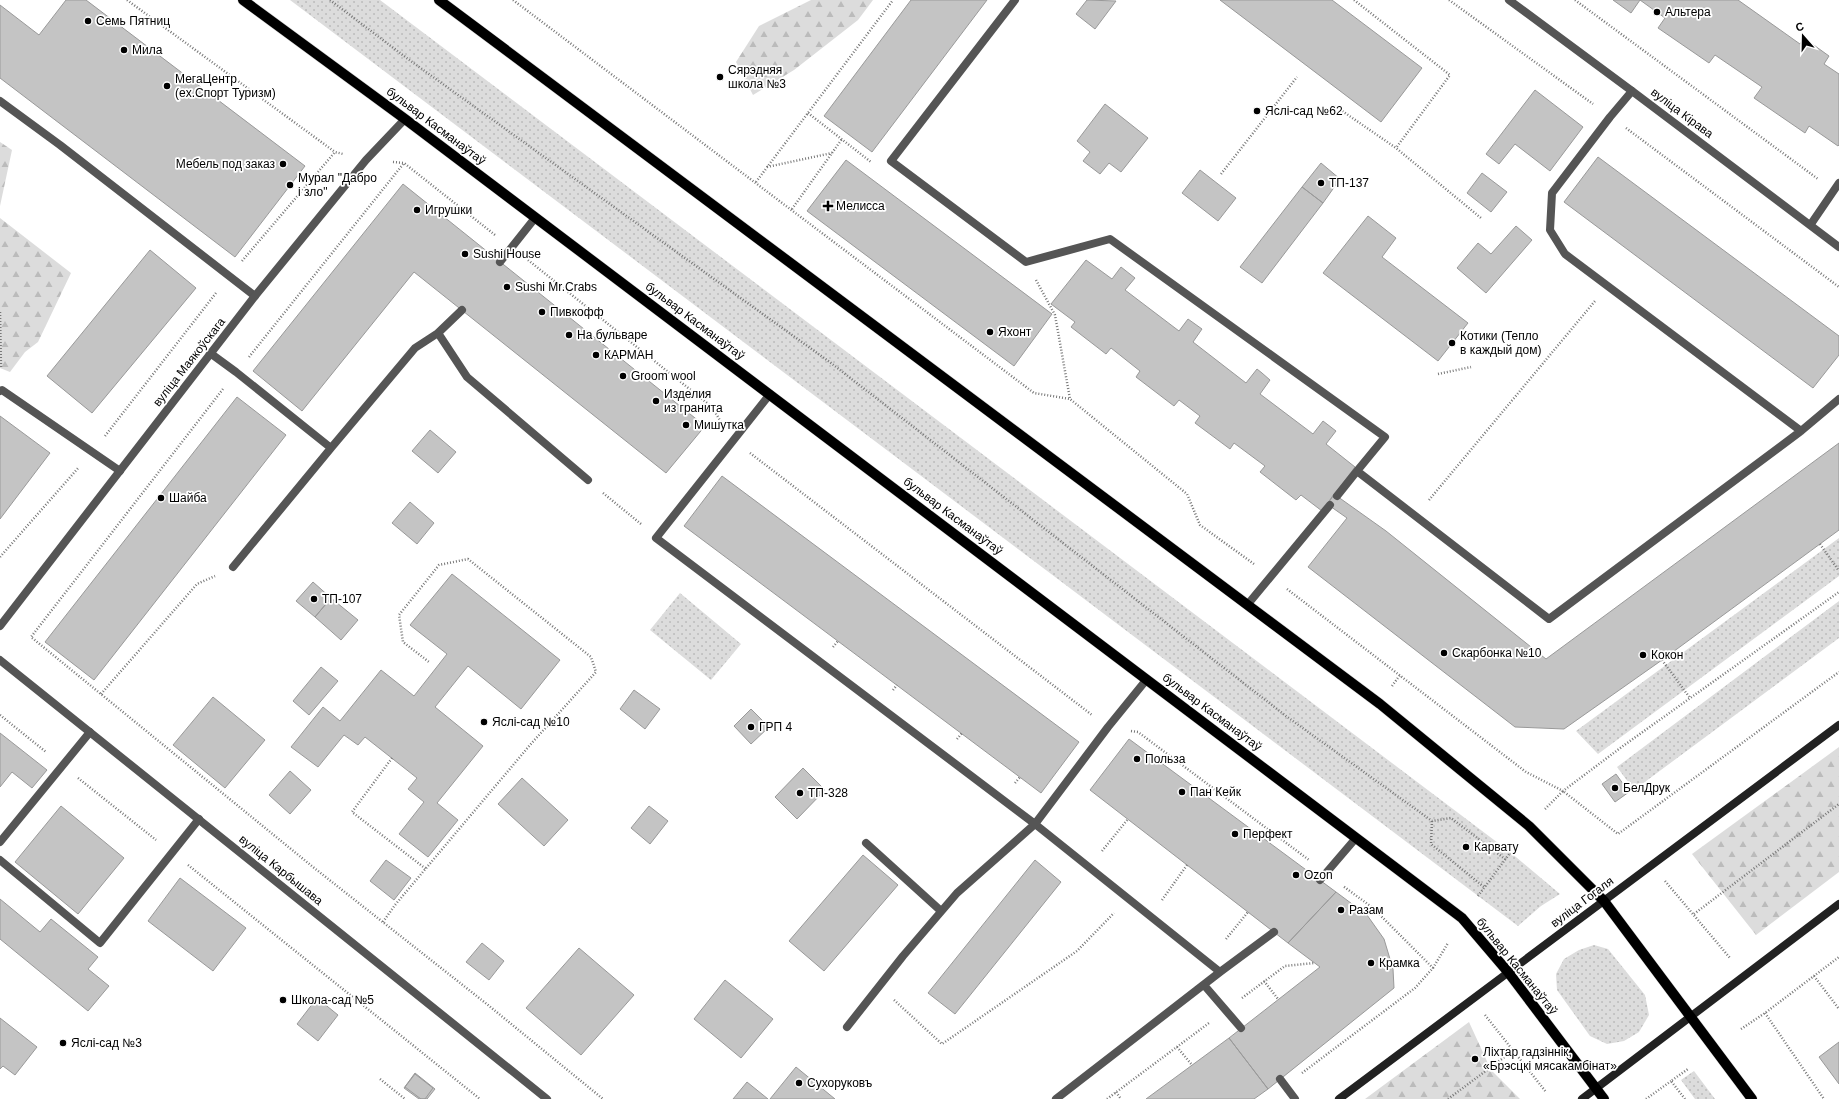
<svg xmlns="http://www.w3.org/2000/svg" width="1839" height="1099" font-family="Arial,sans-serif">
	<defs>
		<pattern id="green-dots" width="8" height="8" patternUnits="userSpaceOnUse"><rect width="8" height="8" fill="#dcdcdc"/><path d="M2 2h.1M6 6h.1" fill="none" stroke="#bbb" stroke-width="1.8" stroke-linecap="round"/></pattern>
		<pattern id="forest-firs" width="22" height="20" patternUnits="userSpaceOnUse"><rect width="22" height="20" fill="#dcdcdc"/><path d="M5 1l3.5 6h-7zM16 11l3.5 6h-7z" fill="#bbb"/></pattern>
	</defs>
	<rect width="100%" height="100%" fill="#fff"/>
	<path fill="url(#green-dots)" d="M290,0H380L1510,852L1560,894L1541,906L1518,926Z
		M1839,538V576L1598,754L1576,731Z
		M680,593L741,644L711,680L650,630Z
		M1839,601V638L1634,790L1617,767Z
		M1594,945L1608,949L1645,995L1649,1015L1639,1032L1624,1041L1607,1044L1590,1036L1557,990L1556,974L1564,959L1579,950Z
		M1694,1071L1715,1099H1695L1681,1080Z"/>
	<path fill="url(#forest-firs)" d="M811,0H873L858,20L794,70L753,95L736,62L759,26Z
		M0,142L12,150L0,206Z
		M0,218L71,273L38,342L25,352L10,372L0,368Z
		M1839,747V872L1756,935L1692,854Z
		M1469,1022L1491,1070L1520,1099H1365Z"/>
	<path fill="#c4c4c4" stroke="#999" d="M66,0H86L305,166L235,257L0,78V5L39,35Z
		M911,0H987L872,152L824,116Z
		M1087,0L1116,1L1095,29L1076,14Z
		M1220,0H1332L1422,68L1381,122Z
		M1613,0H1738L1800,44L1804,38L1829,56L1824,64L1839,74V145L1838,146L1809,126L1805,133L1754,98L1762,87L1715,55L1709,63L1658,28L1665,18L1640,0L1631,13Z
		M1535,90L1583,127L1550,171L1515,144L1499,164L1486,154Z
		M1105,104L1148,138L1121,172L1109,163L1100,174L1083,161L1090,152L1077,141Z
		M1598,157L1839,336V355L1813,388L1564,202Z
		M846,160L1052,314L1014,366L807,211Z
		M1321,163L1340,179L1323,203L1302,187Z
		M1200,170L1236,198L1218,221L1182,193Z
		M1482,173L1507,192L1491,212L1467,193Z
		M403,184L705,426L666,473L414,272L302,411L253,371Z
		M1302,187L1323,203L1262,283L1240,267Z
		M1368,216L1396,238L1382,257L1468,323L1438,361L1323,273Z
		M1516,226L1532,240L1486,293L1457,268L1478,243L1491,254Z
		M150,250L196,288L92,413L47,376Z
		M1086,260L1112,279L1121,267L1135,278L1125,290L1179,331L1188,319L1202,329L1193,342L1246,383L1257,369L1262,373L1270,380L1260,394L1313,434L1323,421L1336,431L1326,444L1355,467L1322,511L1301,495L1296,500L1260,472L1265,466L1234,443L1230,449L1195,423L1200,416L1179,400L1174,406L1136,377L1140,371L1111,348L1106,354L1071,327L1075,322L1051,304Z
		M237,397L286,435L94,680L45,642Z
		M0,416L50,453L0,519Z
		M430,430L456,452L438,473L412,451Z
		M1839,443V530L1662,660L1564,729L1515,727L1308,567L1347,518L1327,504L1334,494L1386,531L1546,659Z
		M722,476L1079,742L1041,793L684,526Z
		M410,502L434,523L417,544L392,523Z
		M452,574L560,660L521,709L468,666L435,707L483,746L437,803L458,820L428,857L399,834L424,802L408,789L417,778L365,737L358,745L344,735L318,767L291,747L323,707L340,721L381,670L414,696L447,654L410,625Z
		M313,582L331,598L315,617L296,601Z
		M331,598L358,620L341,640L315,617Z
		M321,667L338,681L309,715L293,701Z
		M634,690L660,709L645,729L620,709Z
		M213,697L265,740L225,788L173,745Z
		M751,709L769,727L751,744L734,726Z
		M0,733L47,770L32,788L12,772L0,787Z
		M1129,739L1336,892L1288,943L1090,790Z
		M803,768L825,790L797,819L775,797Z
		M290,771L311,790L290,814L269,795Z
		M1616,774L1629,792L1615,802L1602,784Z
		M522,778L568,820L544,846L498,804Z
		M61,806L124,858L78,914L15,862Z
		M649,806L668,821L650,844L631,828Z
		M863,855L898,885L824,971L789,941Z
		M386,860L411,878L394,900L370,881Z
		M1035,860L1061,882L955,1014L928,993Z
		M180,878L246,928L213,971L148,921Z
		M1336,892L1367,915L1384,939L1393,969L1394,988L1268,1089L1229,1038L1320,967L1288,943Z
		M0,899L40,932L51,919L98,957L88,969L109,986L88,1011L0,939Z
		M482,943L504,961L489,980L466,962Z
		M579,948L634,995L581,1055L526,1008Z
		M725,980L773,1019L741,1058L694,1019Z
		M317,998L338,1015L318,1041L297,1024Z
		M0,1018L37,1047L15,1075L3,1066L0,1069Z
		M1229,1038L1268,1089L1254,1099H1146Z
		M1839,1042V1084L1819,1057Z
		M796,1067L835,1099H770Z
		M415,1073L435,1089L427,1099H419L404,1088Z
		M415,1074L433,1088L425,1099H421L405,1087Z
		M747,1082L768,1099H733Z"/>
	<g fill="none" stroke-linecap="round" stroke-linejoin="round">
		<defs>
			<path id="primary" d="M243,0L405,119L1462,918L1508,972L1604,1099
				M439,0L1380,704L1529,826L1604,901L1752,1099"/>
		</defs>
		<use href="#primary" stroke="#dbdbdb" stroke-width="11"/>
		<path stroke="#777" stroke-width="2.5" stroke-dasharray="1 2" stroke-linecap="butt" d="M127,0L335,152
			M330,0L408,59L831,363L1286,716L1432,821L1451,818L1505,859
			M513,0L1034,393L1070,399L1187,494L1200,525L1254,564
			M1354,0L1450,75L1396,148
			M1449,0L1593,104
			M1575,0L1818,179
			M1335,106L1396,148L1481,218
			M808,113L871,162
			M1626,128L1839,287
			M393,162L404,163L495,235
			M767,167L832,153
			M1221,174L1297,77
			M756,182L893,0
			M792,209L842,139
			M528,260L712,407L721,422
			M242,261L335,152L343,154
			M1036,280L1055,315L1070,399
			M0,312L1,369
			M249,357L404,163
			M1438,374L1471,367
			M223,389L31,637L313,867L488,1005L603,1099
			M105,436L216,293
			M750,453L1092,715
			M603,493L641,524
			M1429,500L1595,301
			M1820,544L1839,571
			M0,557L79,467
			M1287,589L1526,772L1563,791L1623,746L1839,592
			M833,647L838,641
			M1662,660L1690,698
			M1392,686L1400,675
			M893,690L897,685
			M101,694L197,584L215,576
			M0,715L46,752
			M1131,731L1138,732L1309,860
			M957,739L962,733
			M392,758L352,812L426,869
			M78,778L156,840
			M1015,783L1020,777
			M1545,809L1563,791L1618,834L1839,672
			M1432,821L1431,844L1484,887
			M1102,851L1128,819
			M188,865L480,1099
			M1665,881L1730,958
			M1478,896L1510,853
			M1162,900L1187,865
			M1694,914L1839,804
			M383,922L395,905L530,745L596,672L591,657L468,559L439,565L399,615L403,642L429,662
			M1226,939L1248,912
			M1433,968L1448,943
			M1814,976L1839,1009
			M1264,981L1278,999
			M1242,998L1285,966L1314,963
			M894,1000L942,1044L1077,951L1114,913
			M1765,1013L1824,1099
			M1485,1015L1546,1092
			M1741,1029L1765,1013L1839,957
			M1177,1047L1192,1065
			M1302,1073L1415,988L1433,968L1373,908L1343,886
			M380,1079L405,1099
			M1116,1092L1121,1099
			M1107,1099L1209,1023
			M1448,1099L1514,1050
			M1646,1099L1671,1081
			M1685,1099L1671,1081L1688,1069"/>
		<path stroke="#555" stroke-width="8" d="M1015,0L891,161L1026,262L1110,239L1385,437L1357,471
			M1632,91L1610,117L1552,193L1550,230L1565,254L1801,431
			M0,101L60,145L255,296
			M1811,224L1839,183
			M500,262L535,218
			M438,333L462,310
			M210,353L236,372L331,448L233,567
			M0,391L2,390L120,471
			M770,394L656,538L1035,824L1220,972L1056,1099
			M331,448L415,348L438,333L467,377L588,480
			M1337,496L1357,471L1549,619L1801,431L1839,399
			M1248,604L1330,505
			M0,842L90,732
			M866,843L941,911
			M0,860L100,943L199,819
			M1320,880L1356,838
			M1220,972L1274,932
			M1204,985L1241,1028
			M847,1027L903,956L957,893L1035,824L1108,727L1147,679
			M1280,1079L1295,1099"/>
		<path stroke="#555" stroke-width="8" d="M1509,0L1632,91L1839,247
			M0,626L255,296L366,160L405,119
			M0,660L547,1099"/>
		<path stroke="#222" stroke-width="8" d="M1339,1099L1839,725
			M1582,1099L1839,904"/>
		<use href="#primary" stroke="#000" stroke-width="10"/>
	</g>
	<g fill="#000" stroke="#fff" stroke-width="1.5">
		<circle cx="1657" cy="12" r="4"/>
		<circle cx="88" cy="21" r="4"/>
		<circle cx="124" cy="50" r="4"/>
		<circle cx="720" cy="77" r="4"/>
		<circle cx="167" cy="86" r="4"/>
		<circle cx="1257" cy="111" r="4"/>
		<circle cx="283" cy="164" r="4"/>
		<circle cx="1321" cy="183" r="4"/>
		<circle cx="290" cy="185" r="4"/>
		<path d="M826 200h4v4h4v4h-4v4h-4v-4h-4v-4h4z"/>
		<circle cx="417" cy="210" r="4"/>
		<circle cx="465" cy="254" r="4"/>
		<circle cx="507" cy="287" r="4"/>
		<circle cx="542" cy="312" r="4"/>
		<circle cx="990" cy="332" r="4"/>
		<circle cx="569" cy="335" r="4"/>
		<circle cx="1452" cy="343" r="4"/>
		<circle cx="596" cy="355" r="4"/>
		<circle cx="623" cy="376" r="4"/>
		<circle cx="656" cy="401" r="4"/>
		<circle cx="686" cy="425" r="4"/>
		<circle cx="161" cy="498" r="4"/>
		<circle cx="314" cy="599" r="4"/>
		<circle cx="1444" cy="653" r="4"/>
		<circle cx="1643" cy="655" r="4"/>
		<circle cx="484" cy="722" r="4"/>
		<circle cx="751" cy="727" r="4"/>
		<circle cx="1137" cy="759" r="4"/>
		<circle cx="1615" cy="788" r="4"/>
		<circle cx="1182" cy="792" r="4"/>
		<circle cx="800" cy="793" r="4"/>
		<circle cx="1235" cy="834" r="4"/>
		<circle cx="1466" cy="847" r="4"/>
		<circle cx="1296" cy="875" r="4"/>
		<circle cx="1341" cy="910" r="4"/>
		<circle cx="1371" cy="963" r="4"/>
		<circle cx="283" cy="1000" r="4"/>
		<circle cx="63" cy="1043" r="4"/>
		<circle cx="1475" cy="1059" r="4"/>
		<circle cx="799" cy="1083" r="4"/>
	</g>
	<g text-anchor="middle" stroke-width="3.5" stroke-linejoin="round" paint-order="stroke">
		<g font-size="12" fill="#000" stroke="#fff" text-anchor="start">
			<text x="1665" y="16">Альтера</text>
			<text x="96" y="25">Семь Пятниц</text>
			<text x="132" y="54">Мила</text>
			<text x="728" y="74">Сярэдняя<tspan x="728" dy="14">школа №3</tspan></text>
			<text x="175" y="83">МегаЦентр<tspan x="175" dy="14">(ex.Спорт Туризм)</tspan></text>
			<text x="1265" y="115">Яслі-сад №62</text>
			<text x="275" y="168" text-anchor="end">Мебель под заказ</text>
			<text x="298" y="182">Мурал "Дабро<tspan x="298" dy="14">і зло"</tspan></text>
			<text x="1329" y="187">ТП-137</text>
			<text x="836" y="210">Мелисса</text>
			<text x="425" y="214">Игрушки</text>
			<text x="473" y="258">Sushi House</text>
			<text x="515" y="291">Sushi Mr.Crabs</text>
			<text x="550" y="316">Пивкофф</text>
			<text x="998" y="336">Яхонт</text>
			<text x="577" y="339">На бульваре</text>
			<text x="1460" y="340">Котики (Тепло<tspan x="1460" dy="14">в каждый дом)</tspan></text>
			<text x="604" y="359">КАРМАН</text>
			<text x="631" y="380">Groom wool</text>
			<text x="664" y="398">Изделия<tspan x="664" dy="14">из гранита</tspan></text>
			<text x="694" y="429">Мишутка</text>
			<text x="169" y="502">Шайба</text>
			<text x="322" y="603">ТП-107</text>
			<text x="1452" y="657">Скарбонка №10</text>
			<text x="1651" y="659">Кокон</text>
			<text x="492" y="726">Яслі-сад №10</text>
			<text x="759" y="731">ГРП 4</text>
			<text x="1145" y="763">Польза</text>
			<text x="1623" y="792">БелДрук</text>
			<text x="1190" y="796">Пан Кейк</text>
			<text x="808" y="797">ТП-328</text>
			<text x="1243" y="838">Перфект</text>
			<text x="1474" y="851">Карвату</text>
			<text x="1304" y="879">Ozon</text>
			<text x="1349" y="914">Разам</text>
			<text x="1379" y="967">Крамка</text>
			<text x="291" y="1004">Школа-сад №5</text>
			<text x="71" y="1047">Яслі-сад №3</text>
			<text x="1483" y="1056">Ліхтар гадзіннік,<tspan x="1483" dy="14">«Брэсцкі мясакамбінат»</tspan></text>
			<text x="807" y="1087">Сухоруковъ</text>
		</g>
		<g font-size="12" fill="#000" stroke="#fff">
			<text transform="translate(1682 113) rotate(37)" y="4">вуліца Кірава</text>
			<text transform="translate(436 126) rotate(37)" y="4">бульвар Касманаўтаў</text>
			<text transform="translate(695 321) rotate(37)" y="4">бульвар Касманаўтаў</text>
			<text transform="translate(189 362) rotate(-52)" y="4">вуліца Маякоўскага</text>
			<text transform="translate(953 516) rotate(37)" y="4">бульвар Касманаўтаў</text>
			<text transform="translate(1212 712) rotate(37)" y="4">бульвар Касманаўтаў</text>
			<text transform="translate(281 870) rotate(39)" y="4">вуліца Карбышава</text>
			<text transform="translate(1582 902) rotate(-37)" y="4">вуліца Гогаля</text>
			<text transform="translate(1517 966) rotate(51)" y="4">бульвар Касманаўтаў</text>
		</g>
	</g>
	<g transform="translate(1803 36) rotate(340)" stroke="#ffffff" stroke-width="3" paint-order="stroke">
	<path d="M0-3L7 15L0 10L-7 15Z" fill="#000000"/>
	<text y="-6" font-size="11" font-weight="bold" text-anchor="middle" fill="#000000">С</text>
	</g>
</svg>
